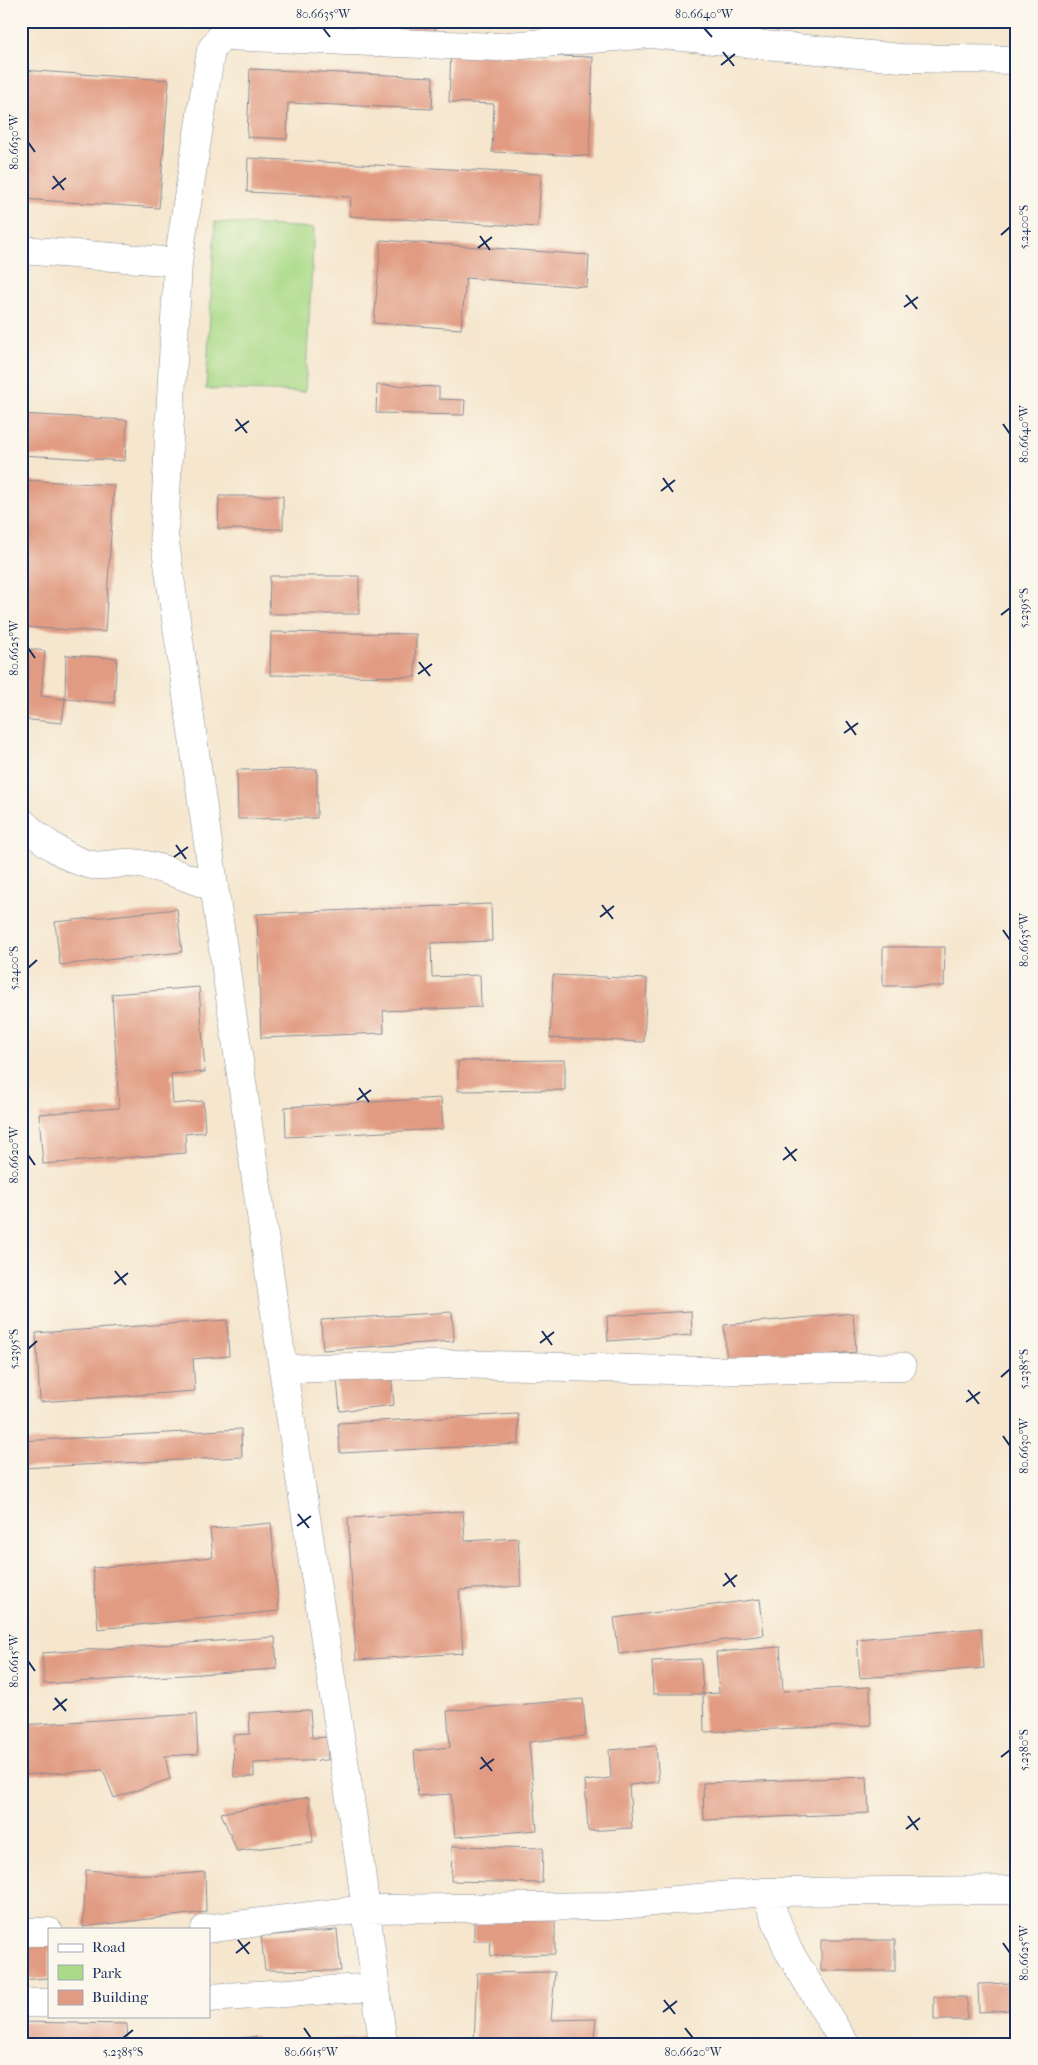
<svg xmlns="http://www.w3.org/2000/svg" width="1038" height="2065" font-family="'IM FELL French Canon',serif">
	<rect width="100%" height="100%" fill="#fbf7ec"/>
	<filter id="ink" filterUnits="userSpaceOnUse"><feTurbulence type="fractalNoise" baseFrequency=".02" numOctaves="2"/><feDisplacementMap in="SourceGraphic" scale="10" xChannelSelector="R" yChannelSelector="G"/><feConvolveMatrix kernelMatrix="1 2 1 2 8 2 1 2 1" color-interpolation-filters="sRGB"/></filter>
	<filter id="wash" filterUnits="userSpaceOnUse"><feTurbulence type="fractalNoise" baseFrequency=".0096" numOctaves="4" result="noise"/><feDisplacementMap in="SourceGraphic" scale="20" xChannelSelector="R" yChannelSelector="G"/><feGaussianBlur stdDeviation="1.12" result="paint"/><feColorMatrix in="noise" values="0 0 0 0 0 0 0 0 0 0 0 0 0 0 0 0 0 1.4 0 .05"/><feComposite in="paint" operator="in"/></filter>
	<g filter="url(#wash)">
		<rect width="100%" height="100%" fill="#f5e6cd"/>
		<path fill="#aada88" stroke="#628473" d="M215,222L314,228L305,392L206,389Z"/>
		<g id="blocks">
			<path fill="#e19b82" d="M311,21H435V34L310,29Z
				M451,53L593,57L589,156L492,152L494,104L449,102Z
				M250,69L433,77L432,109L288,103L287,139L247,137Z
				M21,70L169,80L159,208L21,199Z
				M248,158L541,174L538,227L350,216L351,197L247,192Z
				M381,240L589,255L587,287L466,278L461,329L374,323Z
				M377,385L439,387V399L465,400L464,415L376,413Z
				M21,414L127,420L125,461L21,455Z
				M21,480L114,485L105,632L21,627Z
				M219,496H283V529H218Z
				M270,576H359V614H269Z
				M271,632L416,634L415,677L270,675Z
				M21,648L45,651L41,696L65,699L62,723L21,719Z
				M66,655L117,658L114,703L65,699Z
				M317,769V818L238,819L237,770Z
				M491,904L492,941L431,943L432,977L480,975L481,1007L383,1011L384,1033L261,1038L257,914Z
				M177,909L182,952L60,965L55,922Z
				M883,947H945L944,986H883Z
				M553,975L647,979L644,1042L550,1038Z
				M199,987L205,1072L171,1074L173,1104L203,1101L205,1132L185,1134L186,1153L43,1164L39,1114L119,1108L112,994Z
				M565,1060V1090L458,1091V1061Z
				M441,1098L443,1129L286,1137L285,1107Z
				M691,1311L692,1335L608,1341L607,1316Z
				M452,1312L454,1341L323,1350L321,1320Z
				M853,1313L856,1352L727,1364L724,1325Z
				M227,1320L229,1356L193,1359L195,1391L40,1402L36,1333Z
				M391,1373L394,1405L340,1411L337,1379Z
				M518,1414L519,1444L340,1453L338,1423Z
				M241,1429L242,1457L21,1468V1441Z
				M463,1511L465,1541L518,1538L521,1586L459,1590L463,1653L356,1660L348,1518Z
				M271,1523L279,1611L98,1629L93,1568L213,1557L210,1529Z
				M760,1599L764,1635L619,1654L614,1618Z
				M981,1628L984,1668L860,1678L857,1639Z
				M275,1637L277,1669L44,1684L42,1653Z
				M780,1647L783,1691L870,1687L871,1725L704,1732L703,1694L719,1693L716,1652Z
				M701,1659L703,1694H653L652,1661Z
				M583,1699L586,1736L529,1742L537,1830L455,1837L451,1794L418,1796L414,1751L450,1747L447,1711Z
				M310,1710L312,1738L327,1737L328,1760L254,1763V1777H234L233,1735L250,1734L249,1713Z
				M196,1714L198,1754L165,1756L170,1779L114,1798L103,1770L21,1775V1725Z
				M656,1746L659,1782L629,1785L632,1828L588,1831L585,1781L611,1778L609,1750Z
				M867,1777L869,1813L704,1820L703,1783Z
				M309,1797L313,1842L237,1851L221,1813Z
				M452,1846L543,1848L542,1883L451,1881Z
				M86,1870L159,1876L205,1872L206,1912L83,1927Z
				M555,1912V1954L491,1956L490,1941H474V1914Z
				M337,1930L341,1971L265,1970L261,1936Z
				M821,1940H895V1971H821Z
				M21,1944H49V1978L21,1980Z
				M555,1972L551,2020L596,2019L593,2044H474L477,1973Z
				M1012,1983V2010L979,2012L978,1984Z
				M934,1997H967V2020H934Z
				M21,2022L127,2024L128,2044H21Z
				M256,2036L258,2044H210V2043Z
				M367,2037V2044H298V2042Z"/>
		</g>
	</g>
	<g filter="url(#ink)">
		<use href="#blocks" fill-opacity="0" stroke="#888a96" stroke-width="1"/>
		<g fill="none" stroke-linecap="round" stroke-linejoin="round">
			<defs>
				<path id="minor" d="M232,21L211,50L178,262L164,535L283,1369L360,1864L383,2044
					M222,36L497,47L651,34L901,58L1017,60
					M21,250L178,262
					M21,821C37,837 70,862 93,865C105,867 119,862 131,863C159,865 187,878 213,887
					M283,1369L455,1364L705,1371L902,1367
					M765,1892L1017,1890
					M205,1929L366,1909L608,1906L765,1892L788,1950L845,2044
					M21,1932H49
					M209,1998L376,1987
					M21,2003H49"/>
			</defs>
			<use href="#minor" stroke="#888a96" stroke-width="29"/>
			<use href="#minor" stroke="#fff" stroke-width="28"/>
		</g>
	</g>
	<path fill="none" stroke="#1b2f5e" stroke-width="2" d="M323,28L330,37M704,28L712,37M723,52L734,66M721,65L735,54M28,142L35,152M53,176L64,190M52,189L66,178M1001,235L1010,227M480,236L490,250M478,248L492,237M906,295L917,309M904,307L918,297M236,419L247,433M1003,424L1010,434M235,431L249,421M663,478L673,492M661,491L675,480M1001,615L1010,608M28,648L35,658M419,662L430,676M418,674L432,664M846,721L856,735M844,733L858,723M176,845L186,859M174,857L188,847M602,905L613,919M600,917L614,906M1003,930L1010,940M28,968L37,960M359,1088L369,1102M357,1100L371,1090M785,1147L796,1161M28,1155L35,1165M783,1160L797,1149M115,1271L126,1285M114,1284L128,1273M542,1331L552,1345M540,1343L554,1332M28,1349L37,1341M1001,1377L1010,1369M968,1390L979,1404M966,1402L980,1392M1003,1436L1010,1446M298,1514L309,1528M297,1526L311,1516M725,1573L735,1587M723,1586L737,1575M28,1661L35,1671M55,1698L66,1711M53,1710L67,1699M481,1757L492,1771M1001,1757L1010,1750M480,1769L494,1759M908,1816L918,1830M906,1829L920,1818M238,1940L249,1954M1003,1943L1010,1953M236,1953L250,1942M664,2000L675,2014M663,2012L677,2001M304,2028L311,2038M685,2028L693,2038M123,2038L133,2030"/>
	<rect width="1038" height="2065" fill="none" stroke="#fbf7ec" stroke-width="55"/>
	<rect x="48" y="1928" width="162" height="90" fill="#fbf7ec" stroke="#a1a7b3"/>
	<rect x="58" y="1944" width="25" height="8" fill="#ffffff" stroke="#a1a7b3"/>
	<text x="92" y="1952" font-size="15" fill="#1b2f5e">Road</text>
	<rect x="58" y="1965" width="25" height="15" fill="#aada88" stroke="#a1a7b3"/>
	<text x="92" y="1978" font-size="15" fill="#1b2f5e">Park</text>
	<rect x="58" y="1990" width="25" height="15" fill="#e19b82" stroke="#a1a7b3"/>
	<text x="92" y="2002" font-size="15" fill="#1b2f5e">Building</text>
	<rect x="28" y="28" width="982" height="2010" fill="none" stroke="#1b2f5e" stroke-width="2"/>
	<g font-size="12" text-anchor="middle" fill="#1b2f5e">
		<text x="323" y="18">80.6635°W</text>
		<text x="704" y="18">80.6640°W</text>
		<text transform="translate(14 142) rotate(-90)" y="4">80.6630°W</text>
		<text transform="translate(1024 227) rotate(-90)" y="4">5.2400°S</text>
		<text transform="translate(1024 434) rotate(-90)" y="4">80.6640°W</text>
		<text transform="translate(1024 608) rotate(-90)" y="4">5.2395°S</text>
		<text transform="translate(14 648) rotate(-90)" y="4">80.6625°W</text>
		<text transform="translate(1024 940) rotate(-90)" y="4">80.6635°W</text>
		<text transform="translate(14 968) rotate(-90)" y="4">5.2400°S</text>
		<text transform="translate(14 1155) rotate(-90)" y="4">80.6620°W</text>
		<text transform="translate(14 1349) rotate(-90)" y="4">5.2395°S</text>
		<text transform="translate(1024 1369) rotate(-90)" y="4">5.2385°S</text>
		<text transform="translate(1024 1446) rotate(-90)" y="4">80.6630°W</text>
		<text transform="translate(14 1661) rotate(-90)" y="4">80.6615°W</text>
		<text transform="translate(1024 1750) rotate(-90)" y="4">5.2380°S</text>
		<text transform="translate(1024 1953) rotate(-90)" y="4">80.6625°W</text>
		<text x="123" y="2056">5.2385°S</text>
		<text x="311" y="2056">80.6615°W</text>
		<text x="693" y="2056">80.6620°W</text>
	</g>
</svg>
